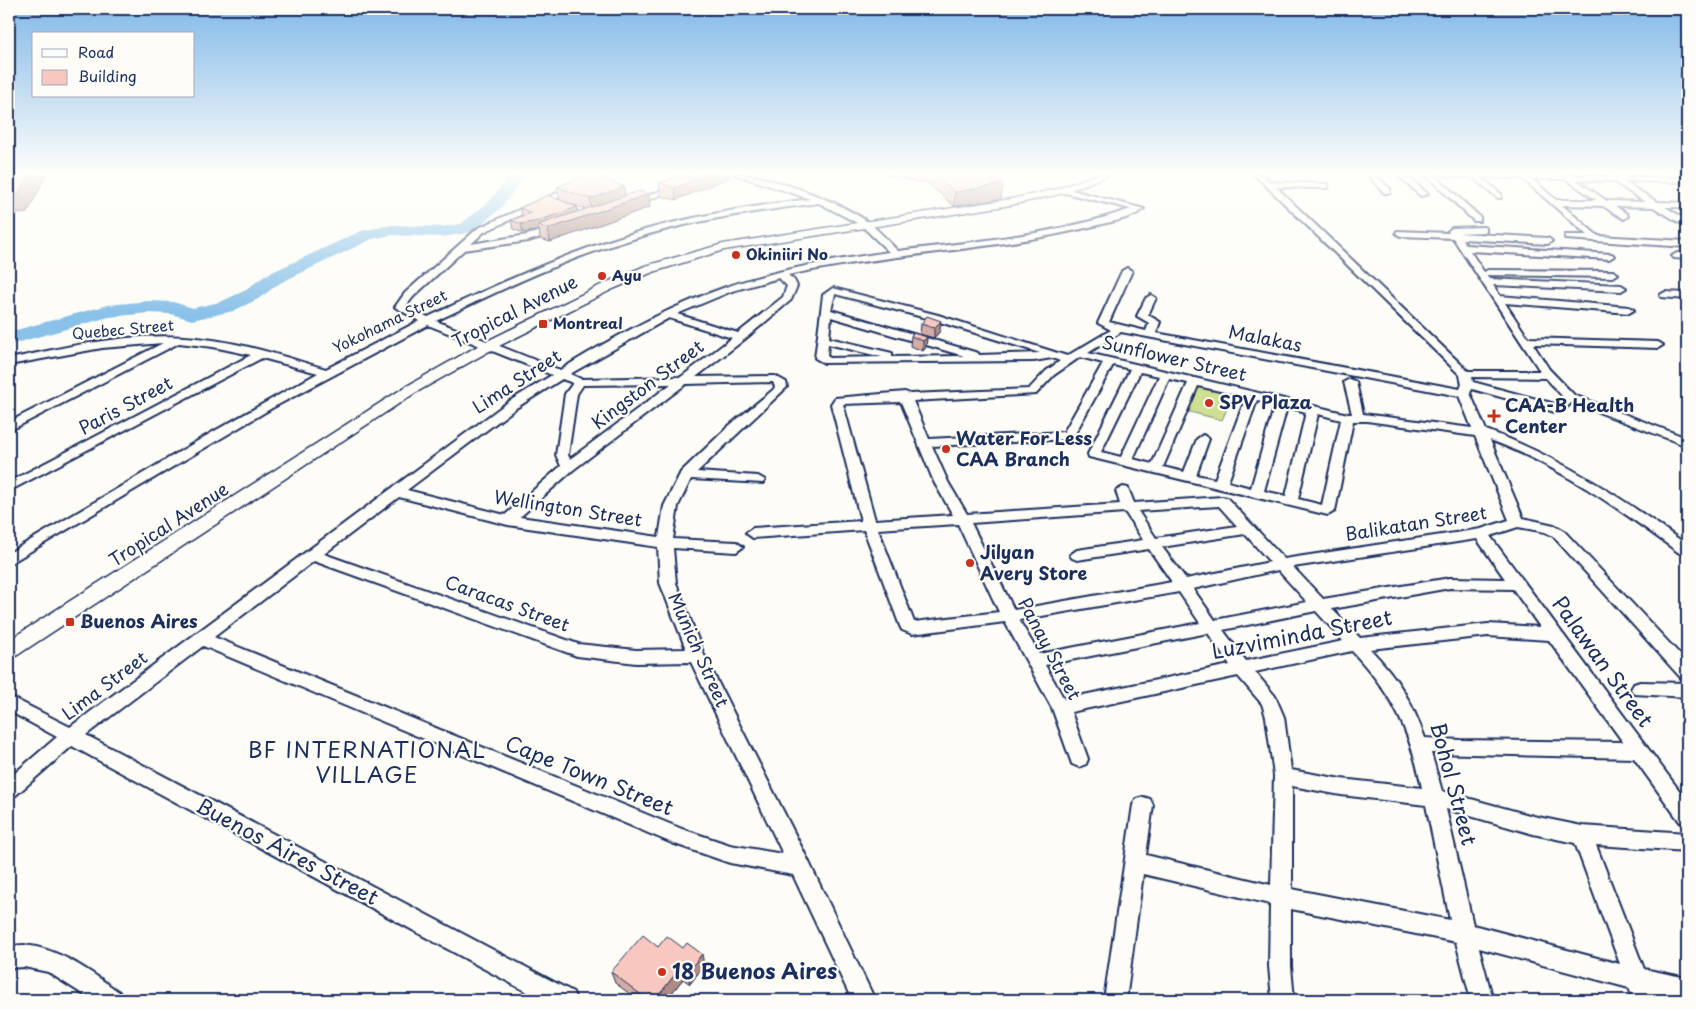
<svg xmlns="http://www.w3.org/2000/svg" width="1696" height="1009" font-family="'Playpen Sans',sans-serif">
	<rect width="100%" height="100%" fill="#fdfcf7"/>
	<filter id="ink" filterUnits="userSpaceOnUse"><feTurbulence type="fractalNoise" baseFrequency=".02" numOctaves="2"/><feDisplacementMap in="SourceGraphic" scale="10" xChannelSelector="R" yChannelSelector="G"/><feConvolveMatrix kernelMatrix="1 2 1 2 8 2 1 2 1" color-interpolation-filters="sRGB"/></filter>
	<g filter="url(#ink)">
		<path fill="#cfe093" stroke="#758878" d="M1198,386L1233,395L1222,420L1186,411Z"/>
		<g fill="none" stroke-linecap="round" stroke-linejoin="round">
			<path fill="#8ac1e8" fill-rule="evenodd" d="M510,174H525L501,208L472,232L442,237L392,235L372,239L280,283L258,299L233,311L192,320L171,314L149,313L109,317L9,345V332L108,305L149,301L173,302L193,308L220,302L244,291L266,275L361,231L392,225L442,227L461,224L489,202Z"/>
			<defs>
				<path id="minor" d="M600,174H609L484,232L471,244L527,235L558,226L561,227V231L528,241L464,250L413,297L406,306L428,317C492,287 556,257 624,236C684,217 747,207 810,199L734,174C767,174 841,202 868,222C879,230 888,242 898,251C976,241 1057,235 1131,209L1061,192L1060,190L1064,188L1144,209C1132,219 1109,222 1094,226C993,251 889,253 788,275L794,280L797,286L791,300L745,339L696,377L775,376L786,382L787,387L697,472L758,476L765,480L763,483L691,479L678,506L673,539L736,542L743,547L736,552L673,548L676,583L704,655L808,860L875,1000H852L793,875L730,863L672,843L203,646L86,735L573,992L576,1000H542L72,746L16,795L9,797V778L57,737L9,711V696L70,727L508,402L552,375L428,325L272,408L9,564V553L211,433L318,373L262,358L9,491V482L251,355L213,347L179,343L9,431V422L163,343L102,348L9,365V359C70,346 134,331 197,338C241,342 284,357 326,369L419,321L395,307L405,293L478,228ZM819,203L861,225L889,252C834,260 779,269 726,287C668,307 612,338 560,370L436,321C500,290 564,259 633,239C694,220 756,211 819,203ZM779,278L787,286L783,297L738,333L677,314L732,291ZM669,318L732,338L681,377L581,379L570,374ZM562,379L573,383L565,394L556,455L561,466L505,515L407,490L516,408ZM773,382L775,387L773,390L730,425L681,472L664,506L659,537L520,517L573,470L686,384ZM671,384L570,459L568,455L577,394L583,385ZM399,497L508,525L658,547L660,583L686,649L636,650L578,644L324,554ZM314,561L577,656L636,663L691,662L783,854L730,845L682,829L214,637Z
					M705,174H715L635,205L628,203Z
					M1254,174H1262L1270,182L1328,184V188H1325L1276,187L1468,371H1540L1453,238L1400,236L1396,233L1397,231L1449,233L1448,231L1452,228L1483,227L1486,228V232L1458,233L1548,238L1552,241L1548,244L1462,239L1466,245L1612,254L1614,256L1609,259L1470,251L1484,272L1488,270L1613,271L1618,274L1613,277L1486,275L1489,279L1621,285L1626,288L1621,291L1493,285L1500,296L1629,307L1634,310L1629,313L1505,303L1528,338L1658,342L1663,345L1658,348L1533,344L1549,369L1574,395L1687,438V446L1572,402L1564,410L1555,412L1472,389L1470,393L1486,430C1560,457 1624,499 1687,545V557L1682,555C1622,511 1561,466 1490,440L1523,518L1554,525L1563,530L1687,662V679L1681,678L1553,536L1545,532L1518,527L1490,536L1687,801V825L1680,822L1634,758L1431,753L1442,791L1533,816L1582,826L1687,833V851L1596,845L1644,969L1687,978V1000L1654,994L1656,1000H1634L1629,988L1479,948L1493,1000H1471L1456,942L1291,909V966L1294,1000H1272L1269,966L1270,904L1143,874L1126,1000H1104L1133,805L1136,799L1143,797L1150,799L1153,805L1146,855L1271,885L1274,776L1266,717L1262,704L1238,676L1071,712L1088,759L1086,764L1079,767L1072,764L1052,708L1005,622L912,634L902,630L900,626L864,530L753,538L746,533L753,528L861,521L831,404L835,398L905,392L910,394L1029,389L1046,371L1060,361L1052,358L1034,361L824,363L815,358L823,295L833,288L938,315L1067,356L1111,330L1098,323L1122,271L1127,268L1132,271L1109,322L1146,331L1149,323L1137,316L1146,298L1151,295L1156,298L1148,315L1160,322L1156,333L1460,389L1462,384L1460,375ZM835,294L930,319L1040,353L979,355L978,353L831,310ZM831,317L964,356L892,357V353L829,338ZM1121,332L1459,396L1472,428L1363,414L1356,382L1350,379L1344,382L1352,414H1348L1088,353ZM828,344L882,357L830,358L827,356ZM1080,357L1103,363L1064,432L929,439L913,401L1036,394L1054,375ZM1113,365L1130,369L1088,454L1089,457L1328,515L1335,511L1353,421H1367L1475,436L1509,520L1481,529L1284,559L1227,498L1222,497L1134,503L1128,488L1123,487L1116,491L1120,504L967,514L948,482L932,446L1072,439ZM1140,372L1159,376L1121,457L1101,452ZM1472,377L1546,378L1563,397L1555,404L1473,382ZM1169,379L1188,383L1152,464L1133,459ZM1198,386L1246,397L1215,479L1196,475L1209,439L1203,435L1197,439L1184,472L1163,467ZM1257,400L1275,404L1251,488L1228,482ZM901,402L934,482L953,515L875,520L843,404ZM1287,407L1306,412L1286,496L1264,491ZM1318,414L1341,420L1322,505L1298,499ZM1219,506L1237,526L1156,538L1138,511ZM1125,512L1143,540L1077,550L1070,555L1072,558L1077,560L1149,549L1172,582L1014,610L971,523ZM958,524L999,612L914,622L878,529ZM1245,534L1270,562L1186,579L1162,547ZM1477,539L1505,579L1450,578L1323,599L1293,567ZM1278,570L1307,602L1215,620L1193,589ZM1450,588L1513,589L1540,627L1488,624L1360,638L1332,609ZM1179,592L1200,623L1039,654L1019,620ZM1316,611L1343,641L1246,661L1223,630ZM1208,633L1230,665L1064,699L1045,665ZM1488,636L1549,640L1623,742L1460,740L1425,738C1411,700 1398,678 1370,649ZM1352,651C1393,695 1410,730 1422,788L1341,779L1291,770L1284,717L1275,696L1255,672ZM1292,786L1341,795L1426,805L1450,920L1292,889ZM1446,809L1533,834L1575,843L1620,964L1473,925Z
					M1367,174H1375L1390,189V193H1384Z
					M1397,174H1405L1428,194L1421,196Z
					M1425,174H1433L1480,217V221H1474Z
					M1442,174H1526L1680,178V182H1677L1623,181L1657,202L1687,203V207H1665L1687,220V227L1653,207L1615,206L1627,214L1628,216L1624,219L1603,206L1562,205L1598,236L1687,241V247L1565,239V235H1587L1522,178L1481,177L1501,194V198H1498L1472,177L1446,176ZM1532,179H1566L1596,200H1556ZM1576,180L1613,181L1645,202L1607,201Z
					M1677,253H1687V259L1674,258L1672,256Z
					M1665,292L1687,293V299L1661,297L1660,295Z
					M1640,682L1687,683V697L1634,694L1631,689L1634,684Z
					M24,945C61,949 89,971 119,992L122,1000H92L48,972L24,967L9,968V946Z"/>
				<path id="tertiary" d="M1098,174H1111L1064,193L1011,205L724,250L653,272L613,289L493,349L415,393L16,656L9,658V640L405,387L483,343L605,283L645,266L723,244L1011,199L1057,189Z"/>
			</defs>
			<use href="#minor" stroke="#1b2f5e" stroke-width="4"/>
			<use href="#tertiary" stroke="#1b2f5e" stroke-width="3"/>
			<use href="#minor" fill="#fdfcf7" fill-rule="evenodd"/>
			<use href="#tertiary" fill="#fdfcf7" fill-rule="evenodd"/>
		</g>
		<path fill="#d5aca5" stroke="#1b2f5e" d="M673,174H729L730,177L676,200L661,196L659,183L681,176Z
			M883,174H989L1001,199L954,206L926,182H917Z
			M557,187H624L625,195L650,207L550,242L540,239L539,230L523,233L513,229L511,220L522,216L520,208L577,207L578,212L585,209L560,200Z
			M927,316L940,331L934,338L920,334L921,324Z
			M911,336L927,337L926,347L923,351L910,346Z
			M658,947L704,965L690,984L683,979L666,1000H638L615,983L611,972Z"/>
		<path fill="#ae8c86" stroke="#1b2f5e" d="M30,174H47L27,213L16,214L9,224V197Z
			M709,174H729L730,177L676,200L675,188Z
			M1003,184L1001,199L954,206L955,192Z
			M624,187L626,199L592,212L590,199Z
			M649,194L650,207L550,242L548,229Z
			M577,207L579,216L538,225L539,230L523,233L521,224Z
			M941,321L940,331L934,338V328Z
			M927,337L926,347L923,351V341Z
			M702,954L704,965L690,984L687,973Z
			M680,968L683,979L666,1000H655Z"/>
		<path fill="#f8c8c0" stroke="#1b2f5e" d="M9,174H30L17,196L9,197Z
			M588,174H593L624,187L590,199L557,187Z
			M687,174H709L675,188L659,183Z
			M934,174H989L1003,184L955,192Z
			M639,191L649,194L548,229L538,225Z
			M548,195L577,207L538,221L521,224L511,220L531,213L520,208Z
			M927,316L941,321L934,328L921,324Z
			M913,333L927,337L923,341L911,336Z
			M643,935L658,947L667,936L683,948L687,943L702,954L687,973L680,968L655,1000H648L611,972Z"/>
	</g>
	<linearGradient id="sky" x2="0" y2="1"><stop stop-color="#82b9e8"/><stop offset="0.55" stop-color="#fefefb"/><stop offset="1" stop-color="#fefefb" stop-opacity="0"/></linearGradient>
	<rect width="1696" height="315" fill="url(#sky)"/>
	<g fill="#c8321e" stroke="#fdfcf7" stroke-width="2">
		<circle cx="736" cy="255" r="5"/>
		<circle cx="602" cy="276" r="5"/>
		<rect x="538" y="319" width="10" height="10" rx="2.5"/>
		<circle cx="1209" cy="403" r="5"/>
		<path d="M1491.5 408.5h5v5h5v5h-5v5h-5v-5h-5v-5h5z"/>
		<circle cx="946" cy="449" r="5"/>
		<circle cx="970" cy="563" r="5"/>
		<rect x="65" y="617" width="10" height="10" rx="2.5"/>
		<circle cx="662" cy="972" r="5"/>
	</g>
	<g text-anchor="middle" stroke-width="4.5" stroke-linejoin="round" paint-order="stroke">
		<g font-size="15" font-weight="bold" fill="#1b2f5e" stroke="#fdfcf7" text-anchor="start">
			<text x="746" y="260">Okiniiri No</text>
			<text x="612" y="281">Ayu</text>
			<text x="553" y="329">Montreal</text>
		</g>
		<g font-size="15" fill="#1b2f5e" stroke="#fdfcf7">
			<text transform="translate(390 322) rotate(-26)" y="5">Yokohama Street</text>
			<text transform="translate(123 330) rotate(-5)" y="5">Quebec Street</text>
		</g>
		<g font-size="18" fill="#1b2f5e" stroke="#fdfcf7">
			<text transform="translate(515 312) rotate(-27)" y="6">Tropical Avenue</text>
			<text transform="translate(1265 339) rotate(11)" y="6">Malakas</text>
			<text transform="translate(1174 359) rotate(13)" y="6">Sunflower Street</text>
			<text transform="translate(517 382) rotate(-33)" y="6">Lima Street</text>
			<text transform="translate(648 385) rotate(-37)" y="6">Kingston Street</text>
			<text transform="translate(126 406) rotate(-28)" y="6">Paris Street</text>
			<text transform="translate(568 509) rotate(9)" y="6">Wellington Street</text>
			<text transform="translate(1416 524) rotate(-9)" y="6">Balikatan Street</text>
			<text transform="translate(169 525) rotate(-33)" y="6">Tropical Avenue</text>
			<text transform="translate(507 604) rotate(20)" y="6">Caracas Street</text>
			<text transform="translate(1049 649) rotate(62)" y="6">Panay Street</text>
			<text transform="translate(698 650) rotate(66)" y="6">Munich Street</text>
			<text transform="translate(105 686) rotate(-37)" y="6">Lima Street</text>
		</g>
		<g font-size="18" font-weight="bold" fill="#1b2f5e" stroke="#fdfcf7" text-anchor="start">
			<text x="1219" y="409">SPV Plaza</text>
			<text x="1505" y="412">CAA-B Health<tspan x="1505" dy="21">Center</tspan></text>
			<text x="956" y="445">Water For Less<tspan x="956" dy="21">CAA Branch</tspan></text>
			<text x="980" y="559">Jilyan<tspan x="980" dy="21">Avery Store</tspan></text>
			<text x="80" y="628">Buenos Aires</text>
		</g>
		<g font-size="21" fill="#1b2f5e" stroke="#fdfcf7">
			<text transform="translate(1302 635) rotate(-11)" y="7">Luzviminda Street</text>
			<text transform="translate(1602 662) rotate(54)" y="7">Palawan Street</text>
			<text transform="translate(589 776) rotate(22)" y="7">Cape Town Street</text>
			<text transform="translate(1453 784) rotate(75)" y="7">Bohol Street</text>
			<text transform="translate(287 852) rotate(28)" y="7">Buenos Aires Street</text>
		</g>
		<g font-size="21" font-weight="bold" fill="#1b2f5e" stroke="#fdfcf7" text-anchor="start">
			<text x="672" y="979">18 Buenos Aires</text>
		</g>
		<g font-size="22" letter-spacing="1" fill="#1b2f5e" stroke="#fdfcf7">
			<text x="367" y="758">BF INTERNATIONAL<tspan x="367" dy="25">VILLAGE</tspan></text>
		</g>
	</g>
	<rect width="1696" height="1009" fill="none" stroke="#fdfcf7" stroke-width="30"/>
	<rect x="15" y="15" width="1666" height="979" fill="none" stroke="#1b2f5e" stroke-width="2" filter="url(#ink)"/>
	<rect x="32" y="32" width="162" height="65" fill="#fdfcf7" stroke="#a3aaba"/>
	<rect x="42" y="49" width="25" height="8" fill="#fdfcf7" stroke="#a3aaba"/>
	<text x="78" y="58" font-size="15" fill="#1b2f5e">Road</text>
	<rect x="42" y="70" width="25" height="15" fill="#f8c8c0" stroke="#a3aaba"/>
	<text x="78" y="82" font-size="15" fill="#1b2f5e">Building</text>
</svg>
